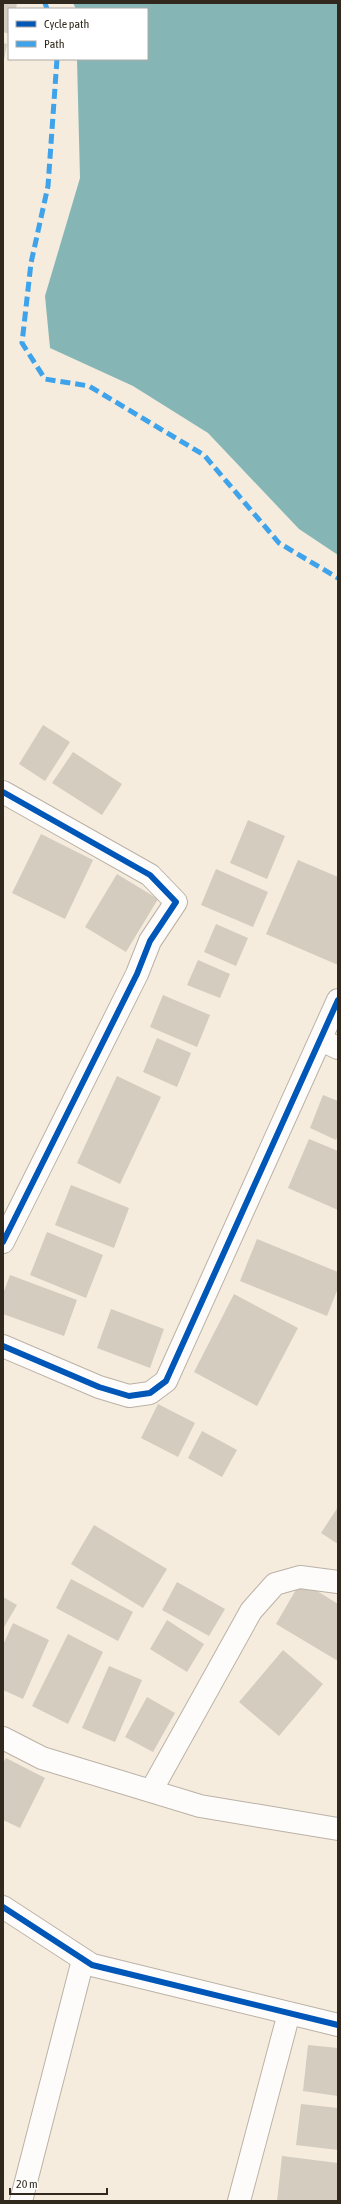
<svg xmlns="http://www.w3.org/2000/svg" width="341" height="2204" font-family="'Asap Condensed',sans-serif">
	<rect width="100%" height="100%" fill="#f5ecde"/>
	<path fill="#85b6b5" d="M73,3H338V555L299,529L208,433L133,386L50,348L45,296L80,178L77,59H147V9H76Z"/>
	<path fill="#d3ccbf" d="M3,3H17L16,9H9V34L3,32Z
		M3,43L7,44L4,60H3Z
		M43,725L70,742L45,781L19,764Z
		M73,752L122,784L102,815L52,783Z
		M248,820L285,836L267,879L230,863Z
		M41,834L93,860L65,919L12,893Z
		M298,860L338,877V965L266,934Z
		M216,869L268,892L253,927L201,905Z
		M117,874L158,899L126,952L85,927Z
		M216,924L248,938L236,966L204,952Z
		M198,960L230,974L220,998L187,985Z
		M163,995L210,1015L197,1047L150,1027Z
		M157,1038L191,1053L177,1087L143,1072Z
		M117,1076L161,1097L120,1184L77,1163Z
		M323,1095L338,1101V1135L336,1140L310,1128Z
		M309,1139L338,1151V1210L288,1188Z
		M71,1185L129,1208L114,1248L55,1225Z
		M47,1232L103,1255L86,1298L30,1275Z
		M257,1239L338,1272V1288L327,1316L240,1281Z
		M10,1275L77,1300L64,1336L3,1314V1294Z
		M234,1294L298,1328L257,1406L194,1372Z
		M111,1309L164,1329L150,1368L97,1348Z
		M158,1404L195,1423L178,1457L141,1438Z
		M202,1431L237,1450L222,1477L188,1458Z
		M338,1507V1544L321,1533Z
		M94,1525L167,1569L143,1608L71,1564Z
		M71,1579L133,1612L118,1641L56,1608Z
		M301,1581L338,1604V1661L276,1624Z
		M177,1582L225,1609L209,1636L162,1610Z
		M3,1597L17,1605L3,1629Z
		M167,1620L204,1644L187,1672L150,1649Z
		M13,1623L49,1640L23,1699L3,1690V1645Z
		M68,1634L103,1652L68,1724L32,1706Z
		M283,1650L323,1684L279,1736L239,1702Z
		M109,1666L142,1680L115,1742L82,1728Z
		M147,1697L175,1713L153,1752L125,1737Z
		M6,1758L45,1778L20,1828L3,1820V1763Z
		M308,2045L338,2048V2096L303,2091Z
		M301,2104L338,2108V2150L296,2145Z
		M282,2156L338,2163V2201H277Z"/>
	<g fill="none" stroke-linecap="round" stroke-linejoin="round">
		<defs>
			<path id="street" d="M3,792L150,875L176,902L150,941L137,974L3,1242
				M321,1040L338,1048
				M3,1346L99,1387L129,1396L150,1393L166,1381L338,1000
				M3,1738L42,1758L200,1806L338,1829
				M151,1791L251,1611L275,1584L300,1577L338,1582
				M3,1907L92,1965L338,2025
				M21,2201L83,1960
				M239,2201L289,2013"/>
		</defs>
		<use href="#street" stroke="#bab2a6" stroke-width="24"/>
		<use href="#street" stroke="#fefcfa" stroke-width="22"/>
		<path stroke="#3ea3ea" stroke-width="5" stroke-dasharray="10 5" stroke-linecap="butt" d="M45,3L47,9
			M57,59L48,186L31,263L22,343L45,379L89,386L204,455L279,543L338,578"/>
		<defs>
			<path id="cycleway" d="M3,792L150,875L176,902L150,941L137,974L3,1242
				M3,1346L99,1387L129,1396L150,1393L166,1381L338,1000
				M3,1907L92,1965L338,2025"/>
		</defs>
		<use href="#cycleway" stroke="#fff" stroke-width="8"/>
		<use href="#cycleway" stroke="#0057b8" stroke-width="6"/>
	</g>
	<rect width="341" height="2204" fill="none" stroke="#31291d" stroke-width="8"/>
	<rect x="8" y="8" width="140" height="52" fill="#ffffff" stroke="#ada9a5"/>
	<rect x="16" y="21" width="20" height="6" fill="#0057b8" stroke="#ada9a5"/>
	<text x="44" y="28" font-size="12" fill="#31291d">Cycle path</text>
	<rect x="16" y="41" width="20" height="6" fill="#3ea3ea" stroke="#ada9a5"/>
	<text x="44" y="48" font-size="12" fill="#31291d">Path</text>
	<path d="M10 2188v6h97v-6" fill="none" stroke="#31291d" stroke-width="2"/>
	<text x="16" y="2188" font-size="12" fill="#31291d" stroke="#ffffff" stroke-width="3" paint-order="stroke">20 m</text>
</svg>
